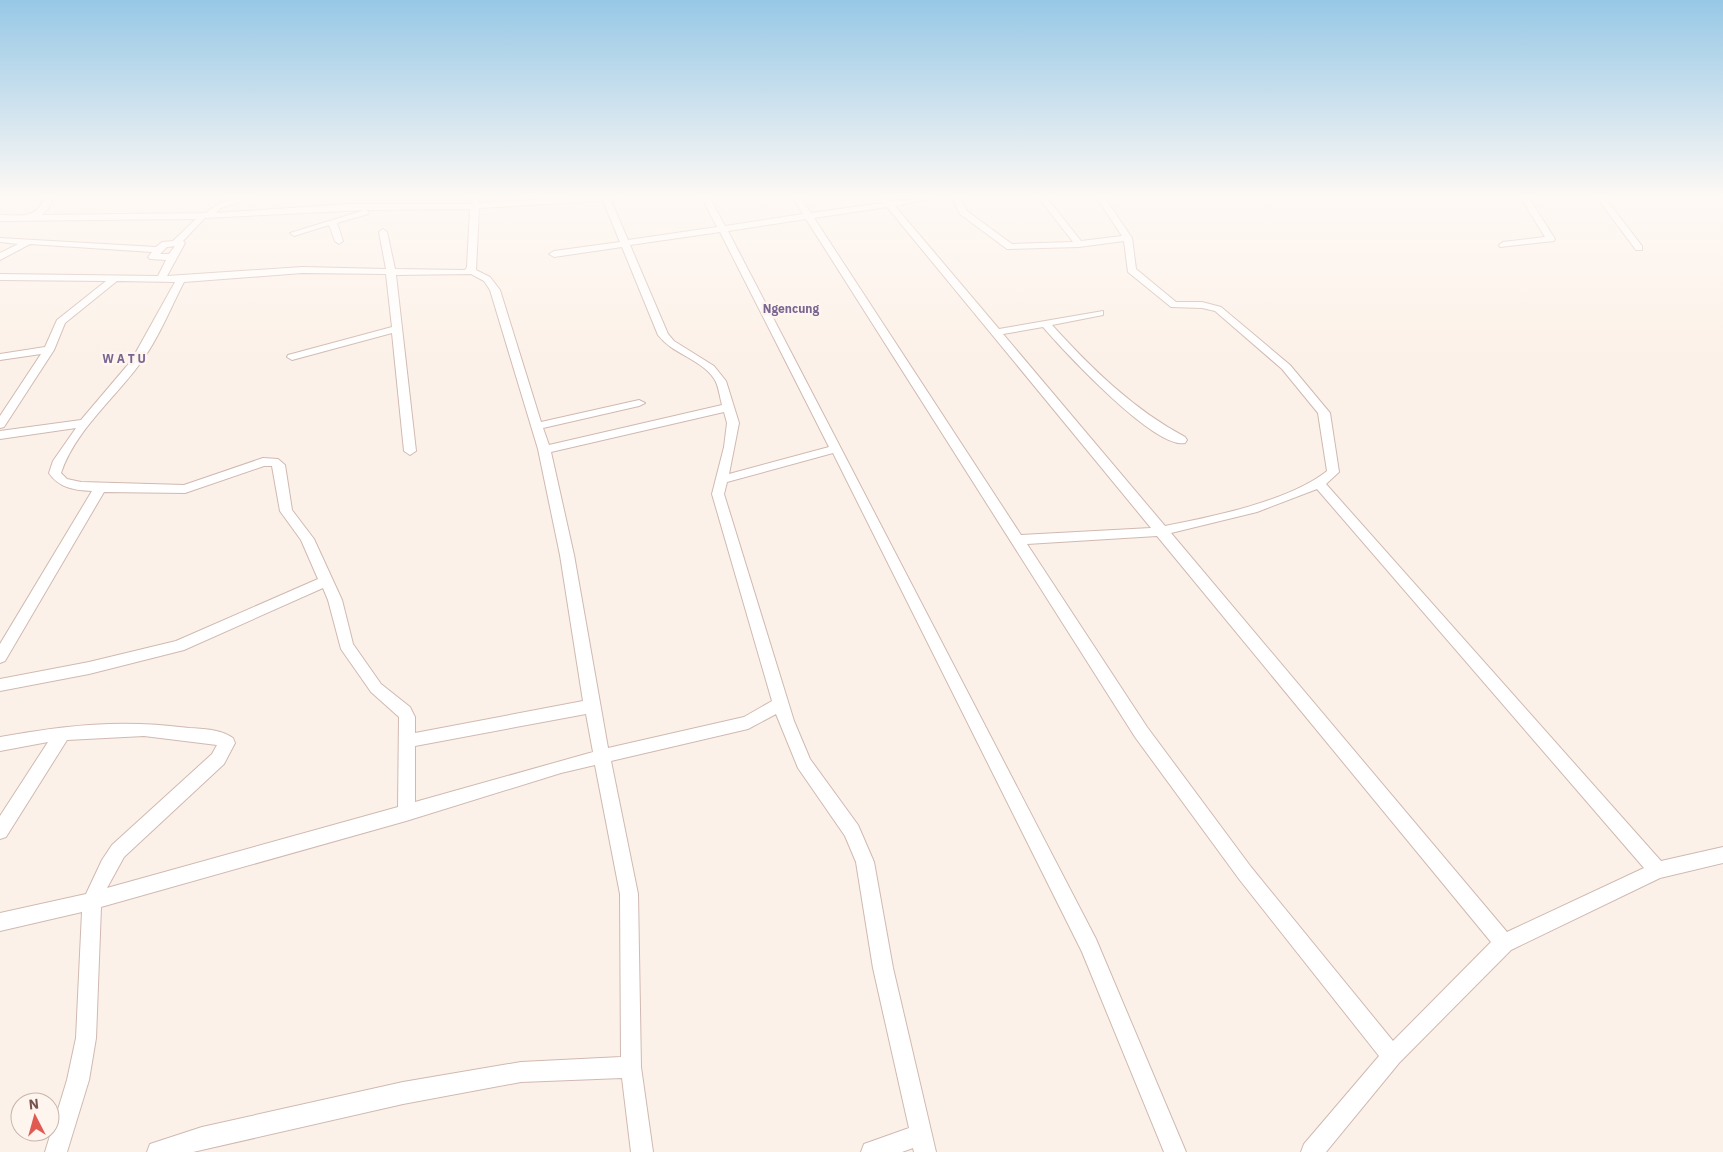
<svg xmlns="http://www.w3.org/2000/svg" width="1723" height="1152" font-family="'IBM Plex Sans',sans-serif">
	<rect width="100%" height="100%" fill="#fcf1e8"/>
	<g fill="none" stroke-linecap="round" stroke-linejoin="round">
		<defs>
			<path id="minor" d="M45,198H53L48,209L42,215L206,213C219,201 233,198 251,198L221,208L216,213L348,204H471V198H479V203L571,198H621L611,201L628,240L717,227L702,198H710L725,226L803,214L793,198H801L811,213L883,203L880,198H889L891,201L935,198L895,206L999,329L1103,311V315L1052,325C1092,369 1133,409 1185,437L1187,440L1185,443C1155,450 1063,350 1043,327L1003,334L1165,526C1211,517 1290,501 1327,471L1318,413L1282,369L1215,311L1202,308L1171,307L1128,272L1124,241L1079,247L1007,249L960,214L952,198H960L967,211L1012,244L1073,242L1039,198H1047L1081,241L1122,236L1097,198H1105L1132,238L1136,269L1176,302H1202L1221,307L1290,365L1330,413L1339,472L1326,484L1661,861L1723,847V863L1660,878L1511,950L1399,1063L1326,1152H1301L1304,1144L1379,1056L1239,879L1135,737L806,219L728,231L1096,939L1186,1152H1164L1082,952L833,453L727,482L724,494L794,721L810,759L858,825L874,862L893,968L936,1152H914L913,1148L902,1152H861L864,1144L909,1128L873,968L856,862L845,836L798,768L776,714L748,729L611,761L638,894L641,1067L653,1152H631L622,1078L521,1082L403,1104L193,1152H147L150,1144L202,1127L403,1082L521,1062L621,1057L620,894L595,765L561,773L406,821L101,907L96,1038L89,1080L67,1152H45L67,1080L76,1038L82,912L0,931V913L86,894L102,860L112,845L212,754L217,745L144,736L67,740L6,837L0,839V816L48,742L0,751V737C66,725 121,719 189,728C204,729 220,729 233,738L235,743L224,764L124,857L107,888L398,807L399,717L371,692L341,649L328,600L323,588L184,650L89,674L0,691V679L89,662L176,641L318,579L301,540L280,511L272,466H264L185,493L104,492L5,661L0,663V644L92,491C74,490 59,488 49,473L53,461L76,428L0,439V431L81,420L131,361L175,282L117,281L65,323L54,350L4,427L0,428V416L41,354L0,360V354L45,347L57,320L106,281L0,280V274L158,276L166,260L150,259L148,257L152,252L30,244L0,260V253L18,244L0,242V238L156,247L162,242L173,241L196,219L0,221V215C21,215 35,220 45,198ZM603,201L620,242L554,251L549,254L554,257L622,247L658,335C673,355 705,360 716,382C719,389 720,398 722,405L549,445L543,428L639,406L645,403L639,400L541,422L500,290L490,277L476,270L479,208ZM887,207L1151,528L1021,535L814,218ZM470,209L467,267L465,270L395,269L387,232L383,229L379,232L386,269L302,267L167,276L185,243L183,241L205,218L365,210L290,233L294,236L329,225L335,241L339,244L343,241L337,223L368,214L369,212L365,210ZM720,232L829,447L729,474L739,423L726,381L714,366L674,341L668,334L630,245ZM175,246L169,254H160L167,247ZM302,273L386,274L392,327L288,355L287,357L292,360L392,333L404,451L410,455L416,451L396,275L471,274L484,281L490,290L538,449L560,555L583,701L415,733V717L410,707L381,684L353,644L342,600L314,539L292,510L285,465L278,459L263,458L184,485L81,482L67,479L61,473C75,431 113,400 139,365C158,340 170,309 184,282ZM724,412L727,423L724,447L712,494L772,701L744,717L608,748L574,555L551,452ZM1317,489L1644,868L1507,932L1171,533L1257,512ZM1157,536L1491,942L1393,1041L1251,867L1147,727L1027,544ZM586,714L593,752L415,802V746Z
				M1521,198H1529L1555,239L1554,241L1500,247L1499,245L1503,242L1545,237Z
				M1597,198H1605L1642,246V250H1636Z"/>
		</defs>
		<use href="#minor" stroke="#d0b9b1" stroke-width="2"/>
		<use href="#minor" fill="#fff" fill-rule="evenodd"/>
	</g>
	<linearGradient id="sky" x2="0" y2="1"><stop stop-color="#97c8e6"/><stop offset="0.55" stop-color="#fef9f5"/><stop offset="1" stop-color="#fef9f5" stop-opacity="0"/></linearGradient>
	<rect width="1723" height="359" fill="url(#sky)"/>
	<g text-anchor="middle" stroke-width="5" stroke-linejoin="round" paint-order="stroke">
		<g font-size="12" font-weight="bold" fill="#7a6591" stroke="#fef5ee">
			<text x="791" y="313">Ngencung</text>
			<text x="124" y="363">W A T U</text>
		</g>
	</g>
	<g transform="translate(35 1117) rotate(354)"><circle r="24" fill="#fef5ee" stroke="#c7b5ae"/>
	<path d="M0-4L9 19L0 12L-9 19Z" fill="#e15a52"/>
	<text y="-8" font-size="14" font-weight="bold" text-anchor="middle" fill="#75544d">N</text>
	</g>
</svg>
